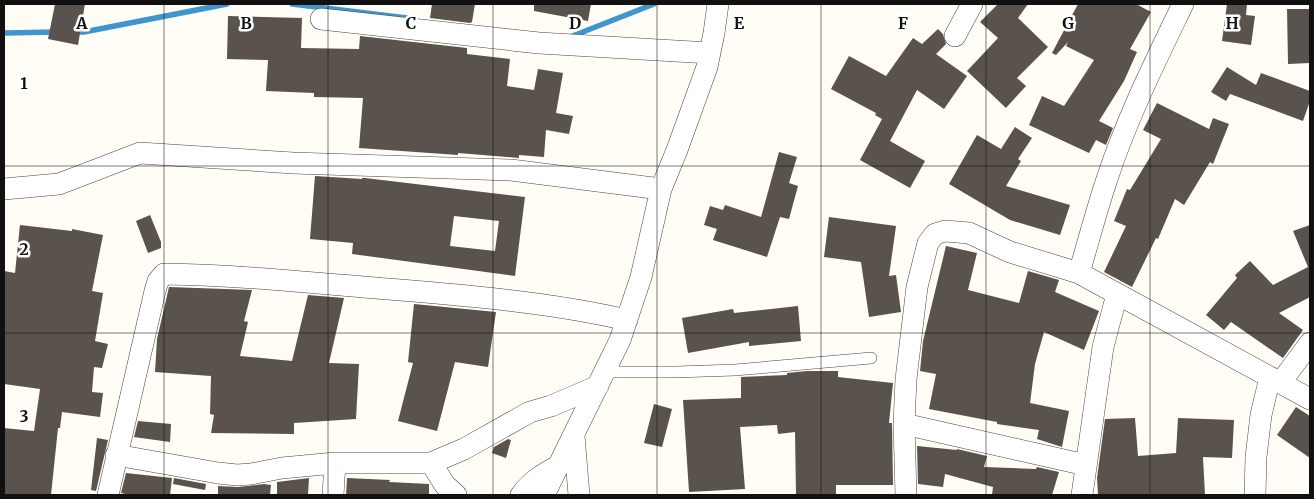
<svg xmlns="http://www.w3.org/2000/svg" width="1314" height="499" font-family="Merriweather,serif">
	<rect width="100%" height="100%" fill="#fffdf5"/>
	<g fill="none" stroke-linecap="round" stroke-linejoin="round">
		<path stroke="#3f96cf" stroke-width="5.5" d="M292,4L407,18
			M74,32H84L227,4
			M4,33L55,32
			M570,37L654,4"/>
	</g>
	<path fill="#5a524d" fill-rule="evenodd" d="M55,4H85L78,45L48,39Z
		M432,4H475L472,22L470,23L430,18Z
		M534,4H591L588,21L534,11Z
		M998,4H1028L1018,18L1048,47L1017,78L1026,86L1006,108L967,71L998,38L980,22Z
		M1078,4H1136L1151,12L1130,49L1137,52L1124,81L1099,121L1113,128L1106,145L1096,140L1089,153L1029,125L1042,96L1064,106L1094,60L1066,46L1068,42L1056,55L1052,53Z
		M1227,4H1247L1246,15L1255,16L1251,45L1222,41Z
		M1287,9H1310V63L1288,64Z
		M228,16L302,18L301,48L359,49L360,36L467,48V54L510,59L507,86L534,90L538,69L563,73L556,113L573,116L569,134L546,130L544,157L519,155V158L458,153V155L359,148L363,98L314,97V93L266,91L268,60L227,59Z
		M938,29L943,34L946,44L936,54L967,76L944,109L917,90L890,141L925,161L910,188L860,160L882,119L875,115L876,113L831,89L849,56L886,76L913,38L922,44Z
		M1227,67L1256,85L1261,73L1310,91V101L1303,121L1230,94L1226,101L1211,92Z
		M1157,103L1209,129L1213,118L1229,124L1213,164L1210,162L1184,205L1175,199L1158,239L1156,238L1132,287L1104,272L1126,226L1114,221L1127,189L1130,190L1161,139L1143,130Z
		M1015,127L1032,138L1018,159L1021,161L1006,186L1070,205L1060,235L1010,220L949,184L977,135L1001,149Z
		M779,152L797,157L789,183L798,186L789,219L780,217L767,257L713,240L717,229L704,225L710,206L723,210L725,205L761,217Z
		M315,176L362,179V178H365L525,197L515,276L352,254L353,243L310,239ZM454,216L499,221L495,251L450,246Z
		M150,215L161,242V248L148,253L136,221Z
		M829,217L896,226L889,276L896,275L901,312L869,317L861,262L824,257Z
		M20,225L72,231V229L103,235L92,291L103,293L95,341L108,344L102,368L94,367L92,392L103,393L100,417L62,412L60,428H58L51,495H4V428L34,431L40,389L4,384V271L15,273Z
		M1310,225V297L1279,313L1303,330L1283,358L1231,322L1224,330L1206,315L1237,278L1235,275L1250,261L1273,285L1308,267L1293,231Z
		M946,246L977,253L968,290L1019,303L1028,271L1059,280L1055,292L1099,311L1084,350L1044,332L1035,364L1030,403L1069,411L1062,447L1037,439L1039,430L997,424V422L929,409L936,374L920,371L923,341Z
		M169,287L252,290L244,321L248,322L240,356L292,361L308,295L344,298L329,363L359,364L356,419L294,423V434L211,433L214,415L210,414L211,376L155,372L157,339Z
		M414,304L496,312L488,367L455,362L437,431L398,421L413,363L408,362Z
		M798,306L801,341L749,346V342L688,353L682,318L733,309L734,313Z
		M807,371H838V377L893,383L889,423H892L893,485H836V494H796L795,432L778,434L777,425L740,427L745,489L689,492L683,400L741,398V377L787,375V373Z
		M654,404L672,409L662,447L644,443Z
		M1296,407L1310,416V458L1277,435Z
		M1135,418L1138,456L1176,453L1178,418L1234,420L1232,458L1203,457L1205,495H1098L1097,478L1105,419Z
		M138,421L171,424L170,442L134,437Z
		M97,438L108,440L96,491L91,490Z
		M508,439L511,440L506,458L492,453L494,447Z
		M917,446L957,450V449L987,456L984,467L1036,469L1037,467L1059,472L1052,495H992L993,487L945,474L943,487L918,484Z
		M126,473L172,478L170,495H130L121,493Z
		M174,478L206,484L205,490L173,484Z
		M309,478L308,495H277V482Z
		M347,478L390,480L389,482L429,484V495H346Z
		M264,484L271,485L270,495H218V486L238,487Z"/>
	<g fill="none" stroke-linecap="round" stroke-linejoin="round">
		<defs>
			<path id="lane" d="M605,372H676L735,370L871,358"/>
			<path id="street" d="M321,19L539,43L710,53
				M955,36L972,4
				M4,189L59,184L140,153L293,163L511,170L661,189
				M1079,273C1088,243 1096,212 1106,182C1126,120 1155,62 1183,4
				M1281,382L1310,343
				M904,424L1086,465
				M574,436L579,495
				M116,455L218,473L237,475L251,474L282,468L335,463H431L464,449L530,412L551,406L598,386
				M431,463L445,485L456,495
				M108,495L155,291L158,281L164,274C234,275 305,282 375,288C459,295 544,301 627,320
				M333,495L335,463
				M521,495C531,481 543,474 558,466
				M544,495L620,340L641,277L661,189L677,150L707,67L714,33L718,4
				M906,495L904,424L906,379L917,287L928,243L935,234L945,231L969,233L1010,252L1079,273L1310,399
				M1082,495L1103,347L1117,294
				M1255,495L1256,457L1261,415L1270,377"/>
		</defs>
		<use href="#lane" stroke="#444" stroke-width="12"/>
		<use href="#street" stroke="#444" stroke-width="22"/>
		<use href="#lane" stroke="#fff" stroke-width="11"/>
		<use href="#street" stroke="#fff" stroke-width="21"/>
	</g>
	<path fill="none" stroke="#111" stroke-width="1" stroke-opacity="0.55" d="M164,4V495M328,4V495M493,4V495M657,4V495M821,4V495M986,4V495M1150,4V495M4,166H1310M4,333H1310"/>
	<g font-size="16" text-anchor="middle" font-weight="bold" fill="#111" stroke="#fff" stroke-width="5" stroke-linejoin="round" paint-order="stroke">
		<text x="82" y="29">A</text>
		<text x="246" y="29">B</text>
		<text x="411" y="29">C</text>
		<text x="575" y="29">D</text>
		<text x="739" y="29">E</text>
		<text x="903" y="29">F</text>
		<text x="1068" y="29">G</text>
		<text x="1232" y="29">H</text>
		<text x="24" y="89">1</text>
		<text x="24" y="255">2</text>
		<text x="24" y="422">3</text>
	</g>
	<rect width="1314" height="499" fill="none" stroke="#111111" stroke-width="10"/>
</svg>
